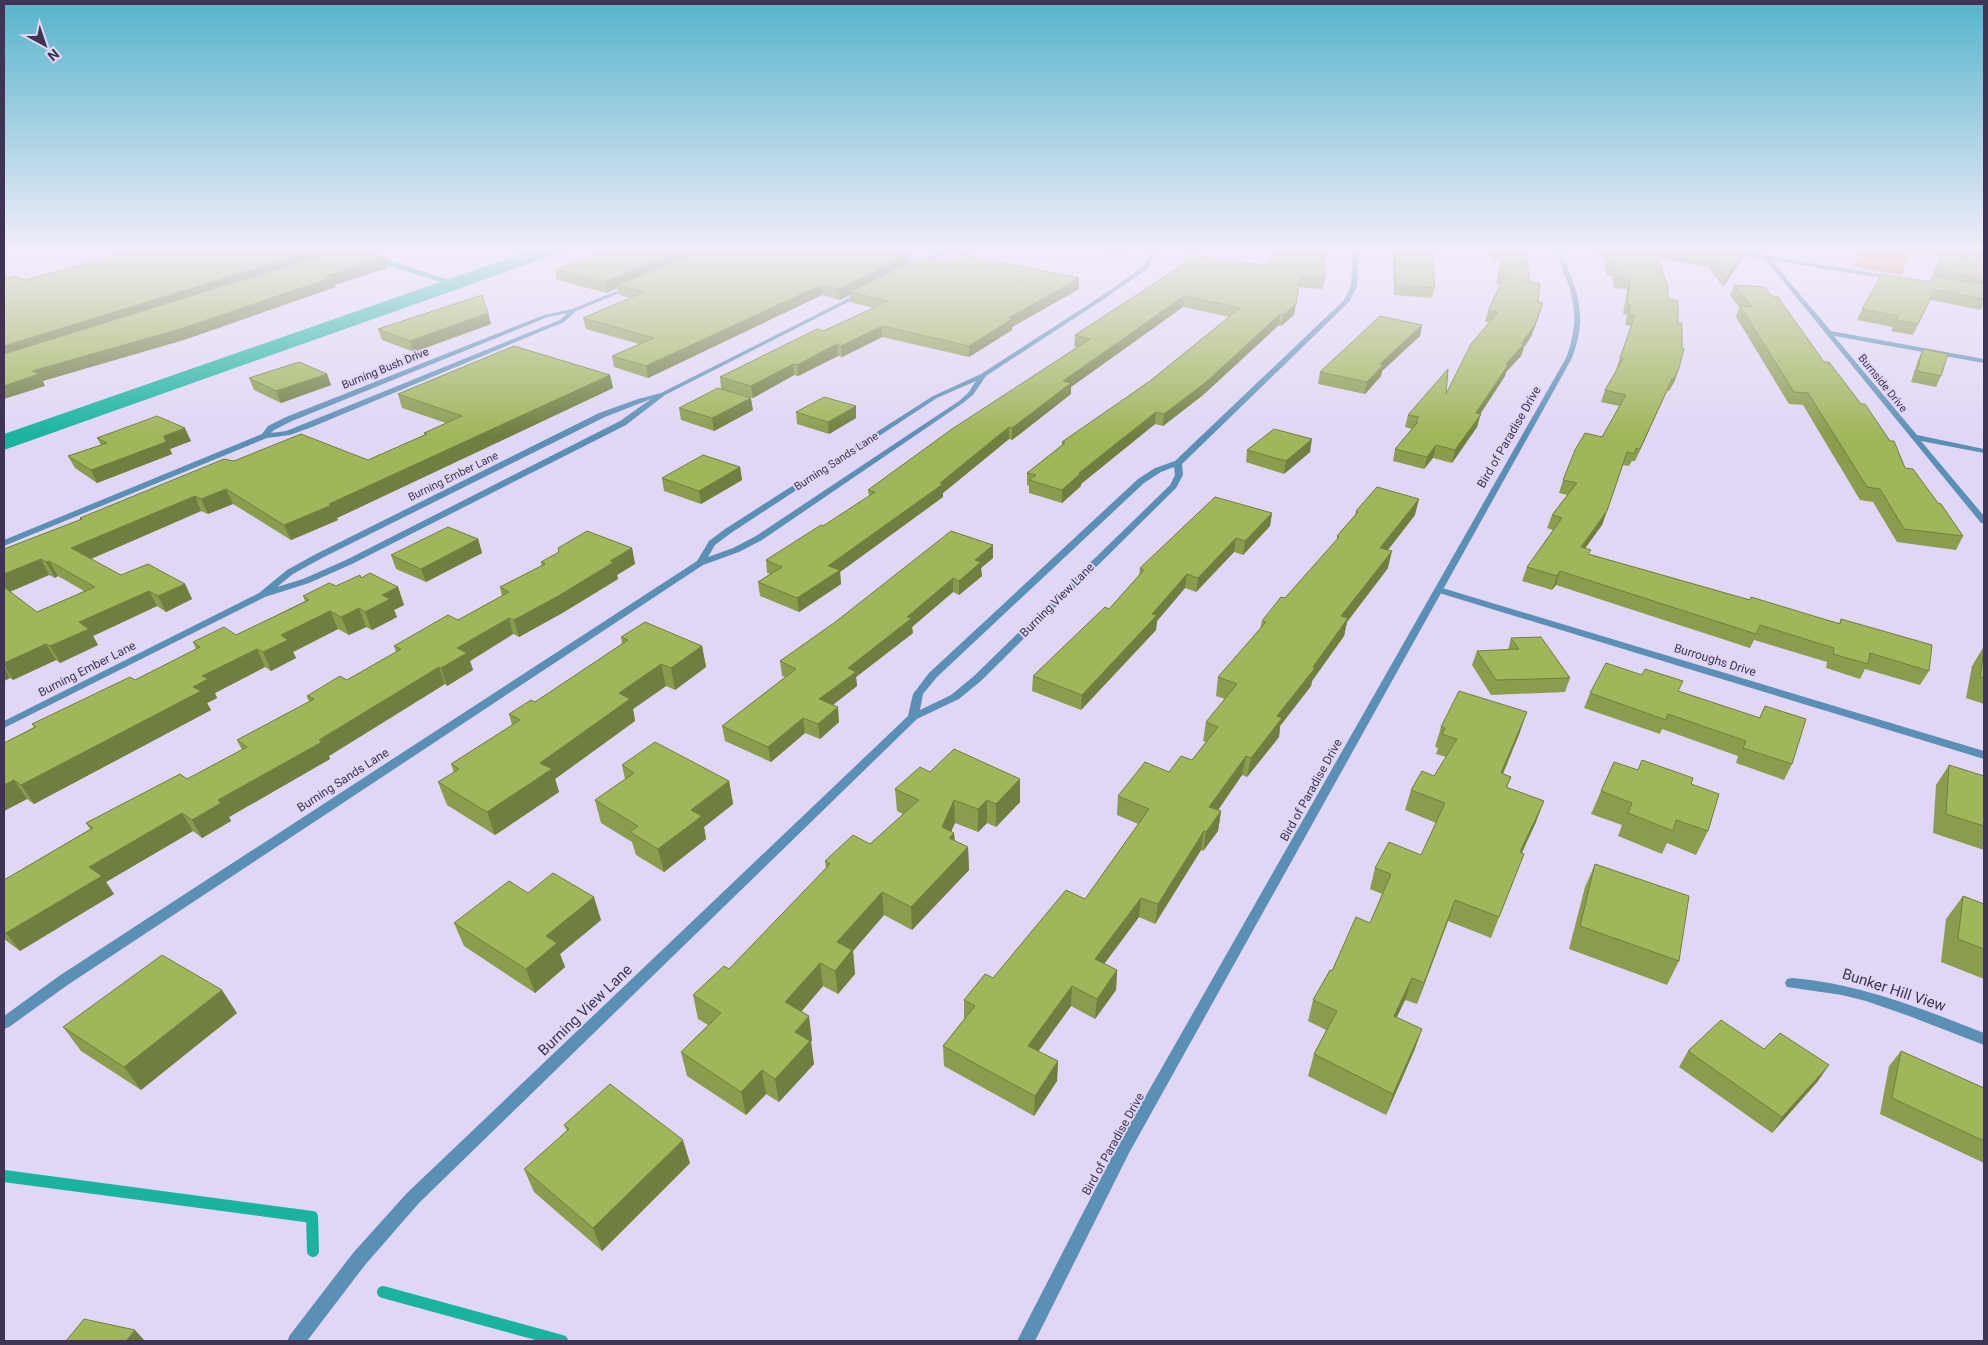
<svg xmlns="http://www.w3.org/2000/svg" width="1988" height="1345" font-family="Roboto,sans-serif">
	<rect width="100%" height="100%" fill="#e1d6f5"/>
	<path fill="#dc9351" d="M1860,247H1984V262L1909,251L1902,275L1854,267Z"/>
	<path fill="#19b39f" d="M541,247H576L4,450V434Z"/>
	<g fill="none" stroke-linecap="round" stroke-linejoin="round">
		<path stroke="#19b39f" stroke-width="4.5" d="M341,247L343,248
			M377,259L445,281"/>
		<path stroke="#19b39f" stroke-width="12" d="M4,1176L312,1217L313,1251
			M383,1292L562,1341"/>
		<path fill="#5a90b6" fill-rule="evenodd" d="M367,247H376L348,257L345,255Z
			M948,247H955L921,266L916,265Z
			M1154,247H1159L1147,269L1104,299L986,376L973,395L963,403L762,540L739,552L703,565L69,984L9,1027L4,1029V1016L59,976L697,561L709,541L725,529L933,396L981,374L1100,297L1143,267ZM976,381L968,393L959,401L756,536L733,548L708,557L715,545L731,533L937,398Z
			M1353,247H1359L1357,286L1349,302L1182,464L1183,475L1176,488L982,680L959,699L917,719L419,1203L365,1265L307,1341H287L290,1335L353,1253L407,1193L908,716L913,694L929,673L1138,479L1155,468L1175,461L1344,300L1351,286ZM1174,467L1175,475L1170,485L974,676L951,695L920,710L923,694L937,677L1144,483L1161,472Z
			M1733,250L1896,277V279L1894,280L1771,260L1831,331L1984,359V363L1834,336L1917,435L1984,449V453L1921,441L1984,516V523H1981L1765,259L1731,253L1730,252Z
			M629,286L634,287L576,311L564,322L312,427L290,435L267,438L4,546V540L262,434L268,426L286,417L544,315L572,309ZM567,313L560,320L306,423L286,431L271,433L274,430L292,421L548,317Z
			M859,293L864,294L665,395L626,425L352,564L309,583L265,597L4,728V721L259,593L287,570L316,554L599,413L638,399L661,393ZM651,399L620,421L346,560L303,579L277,587L293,574L322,558L605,417Z
			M1439,587L1984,751V759L1436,592L1434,590Z
			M1792,978C1860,984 1921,1008 1984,1033V1045L1909,1016L1866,1001L1842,995L1787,987L1785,983L1787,979Z"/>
		<path fill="#5a90b6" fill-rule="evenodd" d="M1554,247H1559C1577,290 1589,312 1572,358L1129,1153L1035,1341H1017L1119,1143L1566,358C1583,313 1571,290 1554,247Z"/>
	</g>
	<path fill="#8a9d4d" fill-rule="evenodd" d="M1063,247H1124L1121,252Z
		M1491,247H1525L1530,282L1538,302L1543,303L1540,313L1531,337L1524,347L1521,356L1506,372L1505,376L1480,414L1477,427L1452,463L1433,458L1424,469L1393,461L1395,449L1412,429L1405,427L1408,415L1446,394L1489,322H1485L1488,311L1500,285L1496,284L1501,261L1492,260Z
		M1595,247H1750L1748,250H1747L1744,256L1723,287L1708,267L1658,258L1668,299L1675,380L1669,391H1667L1635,461H1632L1629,466L1623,465L1602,525L1585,548L1589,554L1641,569L1750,600L1839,623L1841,619L1929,671L1920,685L1865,669L1860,679L1826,668L1827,662L1754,640L1750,648L1556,585L1552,590L1522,581L1527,567L1553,530L1547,528L1552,515L1567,495L1559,493L1563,480L1602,437L1619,406L1601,402L1605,390L1617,370H1616L1620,358L1631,326L1625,325L1627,315L1623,314L1627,289L1614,288L1612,276H1607L1602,255H1598Z
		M1395,250L1435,288L1432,298L1394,295L1393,260Z
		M894,252L908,255L909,262L947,263L1079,278V289L1012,327V330L969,357L882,337L842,357L838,356L798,376L794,375L753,398L721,389L720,377L873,308L850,302V295L840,300L822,295L648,378L614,367L612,356L639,344L586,329L583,318L630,298L619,295L617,288L607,293L557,280L555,270Z
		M1942,253L1967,257L1969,253L1984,255V303L1981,310L1930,300L1913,335L1891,331L1893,327L1857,320L1862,309L1930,282L1937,263Z
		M1191,255L1325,279L1323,289L1298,287L1294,315L1281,326L1279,325L1203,395L1163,426L1155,424L1081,484V486L1062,503L1029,493V486L1027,485V473L1062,445V442L1150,381L1229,317L1183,307L1071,387V394L1012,440L1009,439L943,493V497L840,572L841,584L799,612L760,596L758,582L770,574L767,573L766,560L823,526L869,496L868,490L1077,347L1074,346L1075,335L1175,270Z
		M1734,285L1824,362L1905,468L1938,503L1963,536L1956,550L1897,542L1873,502L1860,500L1803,405L1789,404L1736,317L1739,307L1730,295Z
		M488,313L491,324L414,352L382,340L378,329Z
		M1422,325L1420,336L1382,371L1381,376L1365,394L1318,384L1320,372Z
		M1923,349L1941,376L1936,387L1911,382L1918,360Z
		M327,374L331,385L281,403L254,390L249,378Z
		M610,375L613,388L337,518L338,520L291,540L233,504L208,514L201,511L91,559L121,575L185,584L192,599L166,612L157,606L93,636L98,645L60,663L56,660L13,680L10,678L4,681V549L80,520V518L234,461L368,460L425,435L424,433L446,423L402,408L398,394ZM49,575L55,578L58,576L84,591L37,612L10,592Z
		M679,408L753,410L714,431L681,420Z
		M796,412L856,418L829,434L797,424Z
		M97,438L191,441L170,449L172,454L97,483L75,468L68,456L101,445Z
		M1247,450L1310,452L1284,474L1246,462Z
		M740,467L742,480L701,504L664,491L662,478Z
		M1356,511L1415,515L1388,550V568L1347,622L1344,636L1312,681L1311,686L1280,726L1279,737L1247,777L1242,775L1218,810L1221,811L1218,831L1203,851L1201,850L1155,924L1139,917L1104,964L1117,970L1116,990L1095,1019L1071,1006L1038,1051L1058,1061L1057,1081L1034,1116L944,1066L943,1046L964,1019V1000L993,978L1085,899L1138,824L1117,815L1118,796L1192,760L1206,742L1203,741L1206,722L1225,699L1216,696L1218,677L1260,629L1262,621L1285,598L1337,540V536L1355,515Z
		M1272,513L1270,526L1243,555L1234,552L1196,592L1185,588L1157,621L1156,630L1081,710L1032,691L1033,676L1109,609L1139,575L1140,568Z
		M478,539L482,553L426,582L396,569L391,555Z
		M558,548H632L635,564L617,575L618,579L564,612L519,637L513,634L470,661L473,670L447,686L445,684L329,756L330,759L229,817L231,821L202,838L193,831L106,882L114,894L20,951L4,939V880L90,829L86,823L187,779L242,750L237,740L309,702L307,696L347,680L396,652L394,646L458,620L502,596L500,587L542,566L541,562L559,552Z
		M993,558L981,568L982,576L959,595L953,592L912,627L913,633L856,677L857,686L833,705L839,722L820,739L805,733L771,762L725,741L722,726L785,677L782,676L780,661L834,623Z
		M361,578L398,587L404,605L394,610L397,617L372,630L366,627L349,635L338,629L293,652L296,658L271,671L265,667L215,693L217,698L207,703L211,710L34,804L27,799L4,811V743L34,727L32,724L135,680L196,649L193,642L236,635L305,601L303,596L336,586Z
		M621,637L702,646L706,667L675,690L666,686L633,709L635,721L555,779L559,792L495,835L447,805L438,782L454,773L451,764L512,725L509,714L535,702L622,644Z
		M1511,638L1570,678L1565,692L1491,695L1472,665L1477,651L1508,650Z
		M1984,646V704L1966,698L1972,666Z
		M1678,691L1759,718L1765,706L1792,764L1784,780L1736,763L1738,756L1662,729L1660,734L1584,708L1590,693Z
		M1441,727L1520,732L1503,774L1511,777L1507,787L1536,822L1522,853L1524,854L1491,938L1448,921L1417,1004L1405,1000L1396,1018L1422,1029L1414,1051L1386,1115L1308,1076L1314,1054L1326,1030L1308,1021L1313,1000L1332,971L1370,923L1382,894L1370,889L1375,868L1421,855L1436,823L1405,810L1411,790L1434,776L1446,757L1436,754L1438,748L1435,747Z
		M622,765L729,781L733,804L704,827L706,839L664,872L636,855L632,842L601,823L595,800L625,779Z
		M1949,765L1984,776V850L1933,833L1936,785Z
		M1637,770L1691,784L1708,831L1696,855L1667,843L1662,854L1618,836L1622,825L1591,814L1601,791Z
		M930,772L1020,779V802L996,827L987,823L978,832L955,823L951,831L954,833L955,841L968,847L969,870L912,930L884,915L853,951L855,974L838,994L823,986L801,1012L812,1040L811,1042L814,1064L779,1102L766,1094L746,1115L687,1076L681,1052L708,1025L698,1019L693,995L729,969L826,869L825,861L870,844L903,814L897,811L895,789Z
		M1595,864L1679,961L1667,985L1569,949L1585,887Z
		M528,893L601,920L560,954L565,967L535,993L464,946L454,923Z
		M1963,896L1984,904V979L1941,962L1946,919Z
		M237,1013L141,1090L81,1051L63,1027Z
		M1764,1049L1818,1081L1772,1133L1679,1067L1688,1051Z
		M1901,1051L1984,1088V1163L1880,1114L1889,1066Z
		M564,1125L690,1163L602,1251L534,1192L524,1169L567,1131Z"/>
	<path fill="#707f3f" d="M325,247H334L336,255L4,359V346Z
		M692,247H717L617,285V288L607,293L605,282Z
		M882,247H904L880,259L879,249Z
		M1747,247L1744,256L1723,287L1727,277Z
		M908,255L909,265L850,292V295L840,300L839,289Z
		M385,258L388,268L335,285L336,287L184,340L43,381L45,386L4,399V386L32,371L327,276Z
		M4,271L9,282L4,283Z
		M1079,278V289L1012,327V330L969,357V346L1009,318Z
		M821,285L822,295L648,378L646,366Z
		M1184,296L1183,307L1071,387V394L1012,440V428L1063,381Z
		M1543,303L1540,313L1531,337L1524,347L1521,356L1506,372L1505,376L1473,425L1476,413L1506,364L1521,344Z
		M1296,304L1294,315L1281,326L1283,315Z
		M488,313L491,324L414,352L410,341Z
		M1280,314L1279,325L1203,395L1163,426L1164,414Z
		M1422,325L1420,336L1382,371L1381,376L1365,394L1367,382L1380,364Z
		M882,326V337L842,357L841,346Z
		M837,344L838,356L798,376L797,365Z
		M793,364L794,375L753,398L751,386Z
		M1679,368L1675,380L1669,391L1674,379Z
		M327,374L331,385L281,403L276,391Z
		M610,375L613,388L337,518L338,520L291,540L284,525Z
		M1672,379L1667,391L1635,461L1640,449Z
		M751,398L753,410L714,431L712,418Z
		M856,406V418L829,434L828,422Z
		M1156,412L1155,424L1081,484V486L1062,503V490L1079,473Z
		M1481,414L1477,427L1452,463L1455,450Z
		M1009,427V439L943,493V497L840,572L841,584L799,612L797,598L828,566L940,483Z
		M185,428L191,441L170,449L172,454L97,483L91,470L164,436Z
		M1312,439L1310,452L1284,474L1286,461Z
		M1436,445L1433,458L1424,469L1427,457Z
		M740,467L742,480L701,504L699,491Z
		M226,489L233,504L208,514L201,499Z
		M195,496L201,511L79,564L71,548Z
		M1419,499L1415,515L1376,565L1380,548Z
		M1607,511L1602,525L1576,561L1581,547Z
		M1272,513L1270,526L1243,555L1245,541Z
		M1236,538L1234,552L1196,592L1198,578Z
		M478,539L482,553L426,582L421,569Z
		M993,545V558L981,568L982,576L959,595V581L975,560Z
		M632,548L635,564L617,575L618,579L564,612L519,637L514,620Z
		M1392,551L1388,568L1347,622L1344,636L1312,681L1311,686L1280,726L1279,737L1247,777L1251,758L1277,716L1313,667L1341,616Z
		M41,559L49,575L4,594V574Z
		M49,561L58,576L55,578L46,562Z
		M1560,571L1556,585L1552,590L1557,576Z
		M1187,574L1185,588L1157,621L1156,630L1081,710L1082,695Z
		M953,578V592L912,627L913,633L856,677L857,686L821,714L819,699L848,668Z
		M185,584L192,599L166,612L158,596Z
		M398,587L404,605L394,610L397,617L372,630L365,612L382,595Z
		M149,591L157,606L93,636L98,645L60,663L50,646L79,622Z
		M359,608L366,627L349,635L341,617Z
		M330,611L338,629L293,652L296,658L271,671L263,652L281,635Z
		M509,618L513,634L470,661L473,670L447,686L441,668L457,648Z
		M46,644L56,660L13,680L4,665V663Z
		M702,646L706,667L675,690L671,668Z
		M257,649L265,667L215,693L217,698L207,703L211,710L34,804L21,785L193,687L202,676Z
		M661,664L666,686L633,709L635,721L555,779L559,792L495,835L487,812L540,763L619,693Z
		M4,667L10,678L4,681Z
		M439,667L445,684L329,756L330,759L229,817L231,821L202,838L192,820L218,800Z
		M838,707L839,722L820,739L818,724Z
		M1527,712L1520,732L1494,794L1501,773Z
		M803,718L805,733L771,762L768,747Z
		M1246,756L1242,775L1207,826L1209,807Z
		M1020,779V802L996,827V804Z
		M14,780L27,799L4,811V785Z
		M729,781L733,804L704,827L706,839L664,872L658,849L691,810Z
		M954,800L955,823L943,850L942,827Z
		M987,800V823L978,832V809Z
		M1544,801L1536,822L1512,873L1520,852Z
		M1221,811L1218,831L1203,851L1206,832Z
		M182,813L193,831L106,882L114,894L20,951L6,933L89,867Z
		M1204,831L1201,850L1155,924L1158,904Z
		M954,833L955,856L949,838Z
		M968,847L969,870L912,930L911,907Z
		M882,892L884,915L853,951L855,974L838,994L835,971L837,942Z
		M594,897L601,920L560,954L565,967L535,993L526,969L546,936Z
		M1141,898L1139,917L1093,979L1095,959Z
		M1455,900L1448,921L1417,1004L1424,983Z
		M820,963L823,986L789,1026L785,1002Z
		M1117,970L1116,990L1095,1019L1097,999Z
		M1412,978L1405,1000L1387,1038L1394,1016Z
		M1072,986L1071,1006L1028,1066V1046Z
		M222,990L237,1013L141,1090L124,1067Z
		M809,1016L812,1040L811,1042L814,1064L779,1102L775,1079L795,1032Z
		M1422,1029L1414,1051L1386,1115L1393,1094Z
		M1058,1061L1057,1081L1034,1116L1035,1096Z
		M1829,1065L1818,1081L1772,1133L1782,1117Z
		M762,1070L766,1094L746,1115L741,1092Z
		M683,1140L690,1163L602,1251L593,1228Z
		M135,1330L145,1341H126Z"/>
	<path fill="#a0b65a" stroke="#707f3f" d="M146,247H325L4,346V279L15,276L25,280Z
		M617,247H692L605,282L555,270Z
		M710,247H882L879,249L908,255L839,289L821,285L646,366L612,356L654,338L583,318L644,292L617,285Z
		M1277,247H1325V279L1300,277L1296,304L1283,315L1280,314L1205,383L1164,414L1156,412L1079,473H1081L1062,490L1029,480L1036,475L1027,473L1065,443L1062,442L1150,381L1240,308L1184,296L1063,381L1071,383L1012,428L1009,427L940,483L943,484L828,566L840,570L797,598L758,582L782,567L766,560L821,525L823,526L875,492L868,490L952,429L1090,339L1075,335L1175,270L1191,255L1268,266Z
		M1494,247H1525L1530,282L1540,284L1538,302L1543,303L1534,326L1521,344H1524L1506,364L1508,365L1476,413L1481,414L1455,450L1436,445L1427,457L1395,449L1418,422L1416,421L1419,417L1408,415L1448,369L1446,394L1471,344L1498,312L1488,311L1505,275L1499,274L1503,251L1494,250Z
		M1605,247H1655L1668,288V299L1678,301V323H1682V348L1684,349L1679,368L1674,379H1672L1640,449L1636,448L1634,454L1627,452L1607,511L1581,547L1591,550L1588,554L1641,569L1750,600L1751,597L1840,624L1841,619L1932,645L1929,671L1870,653L1868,664L1833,654L1834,648L1760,625L1756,634L1560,571L1557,576L1527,567L1562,518L1552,515L1577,483L1563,480L1575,450L1585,433L1602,437L1626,395L1605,390L1623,359L1620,358L1635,315H1629L1630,304H1627L1630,279L1617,277L1615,266H1610Z
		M1656,247H1747L1727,277L1711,257Z
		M345,248L385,258L327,276L333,277L180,329L32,371L39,374L4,386V354Z
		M1395,250L1432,254L1435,288L1396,285Z
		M1942,253L1967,257L1969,253L1984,255V279L1936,269Z
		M962,254L1079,278L1009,318L1012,319L969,346L882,326L841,346L837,344L797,365L793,364L751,386L720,377L817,329L824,331L888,301L850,292L919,257L947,263Z
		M1882,274L1931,282L1933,276L1984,284V299L1935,290L1918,324L1896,320L1898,316L1862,309Z
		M1734,285L1764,287L1772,296L1778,297L1824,362H1829L1861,404H1865L1890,441H1894L1905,468L1913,469L1938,503L1941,504L1963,536L1904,529L1880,489L1867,487L1808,393L1794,392L1740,306L1752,307Z
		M482,295L488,313L410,341L378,329Z
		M1380,316L1422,325L1380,364L1383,365L1367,382L1320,372Z
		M514,346L610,375L329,504L332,505L284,525L226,489L201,499L195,496L71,548L121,575L148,564L185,584L158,596L149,591L79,622L89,629L50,646L46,644L4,663V587L37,612L95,587L49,561L46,562L41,559L4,574V549L82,519L80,518L224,459L234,461L301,434L368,460L427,434L424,433L462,416L398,394Z
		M1923,349L1948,354L1941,376L1917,371Z
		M299,362L327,374L276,391L249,378Z
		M718,388L751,398L712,418L679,408Z
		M824,397L856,406L828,422L796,412Z
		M157,416L185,428L164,436L166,442L91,470L68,456L107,443L97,438Z
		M1274,429L1312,439L1286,461L1247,450Z
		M703,455L740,467L699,491L662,478Z
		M1377,487L1419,499L1380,548L1392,551L1341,616L1348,618L1313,667L1315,668L1277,716L1282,718L1251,758L1246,756L1209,807L1221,811L1206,832L1204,831L1158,904L1141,898L1095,959L1117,970L1097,999L1072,986L1028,1046L1058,1061L1035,1096L943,1046L975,1006L964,1000L985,974L993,978L1066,890L1085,899L1149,809L1118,796L1145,762L1169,772L1181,756L1192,760L1218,727L1206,722L1237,684L1218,677L1266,622L1262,621L1281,597L1285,598L1339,537L1337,536L1358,512L1356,511Z
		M1215,497L1272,513L1245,541L1236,538L1198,578L1187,574L1152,614L1157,615L1082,695L1033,676L1105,607L1109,609L1144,570L1140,568Z
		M448,527L478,539L421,569L391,555Z
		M587,531L632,548L610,561L614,562L560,595L514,620L509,618L457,648L467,653L441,668L439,667L319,740L322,742L218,800L221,803L192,820L182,813L89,867L102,876L6,933L4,931V880L93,828L86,823L180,774L187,779L247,747L237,740L314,699L307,696L340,676L347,680L401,649L394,646L448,615L458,620L509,592L500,587L545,564L541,562L559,552L558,548Z
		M951,531L993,545L975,560L981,562L959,581L953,578L907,617L912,618L848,668L856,672L819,699L838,707L818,724L803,718L768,747L722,726L796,669L780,661L834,623Z
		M370,573L398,587L382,595L390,599L365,612L359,608L341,617L330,611L281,635L288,640L263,652L257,649L202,676L208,679L193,687L201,691L21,785L14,780L4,785V743L36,727L32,724L130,677L135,680L200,647L193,642L224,627L236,635L309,600L303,596L329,583L336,586L360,575L361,578Z
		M645,622L702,646L671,668L661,664L619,693L630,699L540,763L552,769L487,812L438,782L459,769L451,764L520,720L509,714L531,700L535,702L628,640L621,637Z
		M1541,637L1570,678L1496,680L1477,651L1519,649L1511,638Z
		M1984,650V678L1980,677Z
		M1606,663L1642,675L1645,669L1683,681L1678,691L1760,718L1765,706L1806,719L1792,764L1743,748L1746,741L1668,714L1666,720L1590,693Z
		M1459,691L1527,712L1501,773L1511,777L1506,787L1544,801L1520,852L1524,854L1499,917L1455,900L1424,983L1412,978L1394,1016L1422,1029L1393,1094L1314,1054L1337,1011L1313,1000L1330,970L1332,971L1356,917L1370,923L1391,874L1375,868L1389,842L1421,855L1445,803L1411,790L1422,771L1434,776L1457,739L1442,734L1445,728L1441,727Z
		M655,742L729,781L691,810L702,816L658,849L630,832L638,826L595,800L634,773L622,765Z
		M954,749L1020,779L996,804L987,800L978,809L954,800L942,827L954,833L949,838L968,847L911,907L882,892L837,942L852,950L835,971L820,963L785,1002L809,1016L795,1032L810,1041L775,1079L762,1070L741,1092L681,1052L721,1013L693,995L724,966L729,969L830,864L825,861L853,835L870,844L919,800L895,789L920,767L930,772Z
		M1642,760L1693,778L1691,784L1719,794L1708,831L1676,820L1673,831L1628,813L1632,803L1601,791L1614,762L1638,770Z
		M1949,765L1984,776V826L1946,814Z
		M1595,864L1689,896L1679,961L1580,926Z
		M553,873L594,897L546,936L557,943L526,969L454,923L509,881L528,893Z
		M1963,896L1984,904V949L1958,939Z
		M162,955L222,990L124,1067L63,1027Z
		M1721,1020L1764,1049L1780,1033L1829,1065L1782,1117L1688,1051Z
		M1901,1051L1984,1088V1141L1892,1098Z
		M610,1084L683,1140L593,1228L524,1169L569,1129L564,1125Z
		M84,1319L135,1330L126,1341H66Z"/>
	<linearGradient id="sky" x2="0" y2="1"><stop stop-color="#55b4cb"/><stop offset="0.57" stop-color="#f2edfa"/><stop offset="1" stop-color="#f2edfa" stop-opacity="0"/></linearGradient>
	<rect width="1988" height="436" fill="url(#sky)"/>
	<g text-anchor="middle" stroke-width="4" stroke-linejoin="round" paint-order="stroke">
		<g font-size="11" fill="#3f3453" stroke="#e1d6f5">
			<text transform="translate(385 368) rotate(-22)" y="4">Burning Bush Drive</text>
			<text transform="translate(1883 383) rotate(51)" y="4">Burnside Drive</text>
			<text transform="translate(836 461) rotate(-33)" y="4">Burning Sands Lane</text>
			<text transform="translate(453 476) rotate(-26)" y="4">Burning Ember Lane</text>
		</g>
		<g font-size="12" fill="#3f3453" stroke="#e1d6f5">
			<text transform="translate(1509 437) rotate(-60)" y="4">Bird of Paradise Drive</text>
			<text transform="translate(1057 600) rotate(-45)" y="4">Burning View Lane</text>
			<text transform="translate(1715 660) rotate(17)" y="4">Burroughs Drive</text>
			<text transform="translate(87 669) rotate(-27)" y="4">Burning Ember Lane</text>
			<text transform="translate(343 780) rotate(-33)" y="4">Burning Sands Lane</text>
			<text transform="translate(1311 790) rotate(-61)" y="4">Bird of Paradise Drive</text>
			<text transform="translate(1113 1144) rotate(-61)" y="4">Bird of Paradise Drive</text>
		</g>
		<g font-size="15" fill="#3f3453" stroke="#e1d6f5">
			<text transform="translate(1894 990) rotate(18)" y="5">Bunker Hill View</text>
			<text transform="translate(585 1010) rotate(-44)" y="5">Burning View Lane</text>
		</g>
	</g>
	<rect width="1988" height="1345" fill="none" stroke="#3f3453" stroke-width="10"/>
	<g transform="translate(45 45) rotate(140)" stroke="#e1d6f5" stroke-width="4" paint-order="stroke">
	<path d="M0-4L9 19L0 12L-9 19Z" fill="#3f3453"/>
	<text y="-8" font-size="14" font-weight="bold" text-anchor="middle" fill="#3f3453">N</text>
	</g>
</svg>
